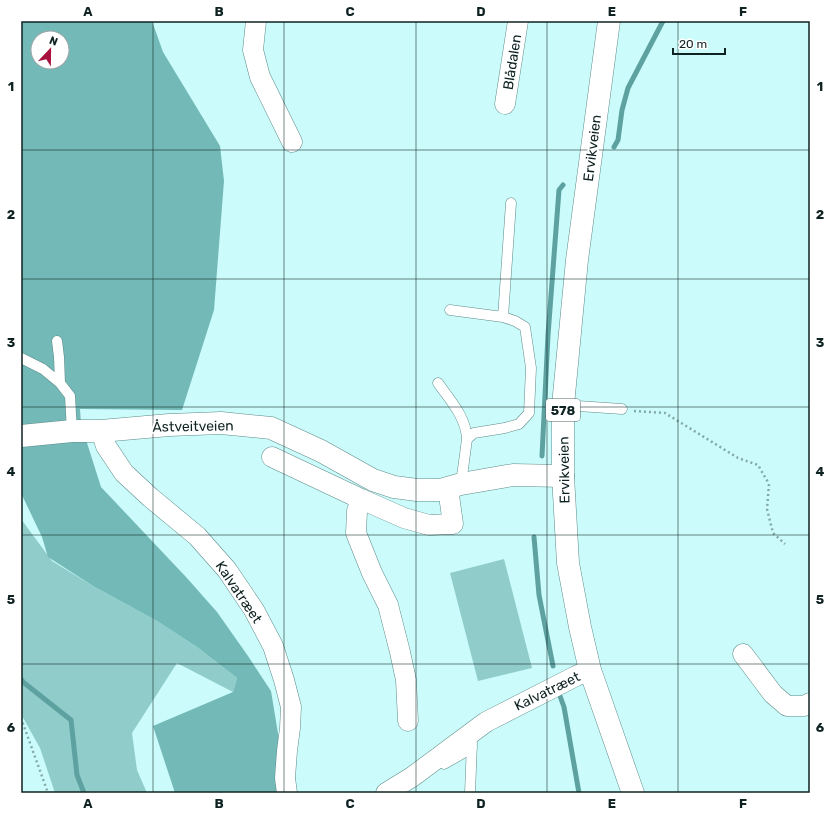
<svg xmlns="http://www.w3.org/2000/svg" width="831" height="814" font-family="Rubik,sans-serif">
	<rect width="100%" height="100%" fill="#cbfbfa"/>
	<path fill="#90ccca" d="M21,519L52,561L93,586L157,621L197,647L237,678L233,692L177,663L132,733L137,770L147,793H55L40,748L21,714Z
		M504,559L532,668L478,681L450,573Z"/>
	<path fill="#73b9b7" fill-rule="evenodd" d="M21,21H152L163,52L220,146L224,181L214,310L182,410L80,409L81,424L101,487L186,577L217,612L248,656L271,691L285,776L286,793H175L153,726L233,692L237,678L197,647L157,621L93,586L48,557L42,537L21,493ZM38,38H62V62H38Z"/>
	<g fill="none" stroke-linecap="round" stroke-linejoin="round">
		<path stroke="#5da2a1" stroke-width="5" d="M614,147L618,140L622,110L628,88L663,21
			M542,456L548,335L559,190L563,185
			M534,537L539,595L553,666
			M21,679L23,682L71,720L77,775L84,793
			M560,696L564,707L579,793"/>
		<defs>
			<path id="lane" d="M450,310L503,317
				M57,341L59,357L60,383
				M21,358L43,369L60,383L70,396L72,431
				M438,383C450,400 466,417 467,439
				M563,405L622,409
				M461,484L467,439L474,433L505,428L519,424L529,413L531,368L525,327L515,321L503,317L511,203
				M444,764L472,748
				M470,793L472,743"/>
			<path id="street" d="M256,21L253,50L260,77L292,142
				M505,104L518,21
				M101,431L106,446L124,473L151,498L197,536L227,570L254,610L273,646L284,680L291,707L290,728L287,751L285,778L287,793
				M272,457L361,499
				M743,654L773,694L787,706H804L810,703
				M408,721L406,680L400,652L388,605L372,573L356,533L357,511L361,499L404,518L429,525L453,524L448,488
				M386,793L412,777L486,722L576,676L590,670"/>
			<path id="secondary" d="M21,436L72,431H101L169,425L221,423L271,428L321,451L373,480L394,487L417,490H440L461,484L513,475L563,476"/>
			<path id="primary" d="M609,21L577,260L563,405V476L568,563L580,627L590,670L633,793"/>
		</defs>
		<use href="#lane" stroke="#5d8b89" stroke-width="11"/>
		<use href="#street" stroke="#5d8b89" stroke-width="21"/>
		<use href="#secondary" stroke="#5d8b89" stroke-width="23"/>
		<use href="#primary" stroke="#5d8b89" stroke-width="23"/>
		<path stroke="#84a9a9" stroke-width="2.5" stroke-dasharray="2 3" stroke-linecap="butt" d="M634,411L665,413L738,458L758,465L769,484L767,509L773,533L785,544
			M21,718L48,793"/>
		<use href="#lane" stroke="#fff" stroke-width="10"/>
		<use href="#street" stroke="#fff" stroke-width="20"/>
		<use href="#secondary" stroke="#fff" stroke-width="22"/>
		<use href="#primary" stroke="#fff" stroke-width="22"/>
	</g>
	<path fill="none" stroke="#0f2222" stroke-width="1" stroke-opacity="0.55" d="M153,21V793M284,21V793M416,21V793M547,21V793M678,21V793M21,150H810M21,279H810M21,407H810M21,535H810M21,664H810"/>
	<g text-anchor="middle" stroke-width="4" stroke-linejoin="round" paint-order="stroke">
		<rect fill="#fff" stroke="#576464" stroke-width="1" x="546" y="399" width="34" height="22" rx="3"/>
		<g font-size="13" font-weight="bold" fill="#0f2222">
			<text x="563" y="415">578</text>
		</g>
		<g font-size="14" fill="#0f2222" stroke="#fff">
			<text transform="translate(512 62) rotate(-81)" y="5">Blådalen</text>
			<text transform="translate(592 148) rotate(-83)" y="5">Ervikveien</text>
			<text transform="translate(193 426) rotate(-1)" y="5">Åstveitveien</text>
			<text transform="translate(564 470) rotate(-91)" y="5">Ervikveien</text>
			<text transform="translate(239 592) rotate(56)" y="5">Kalvatræet</text>
			<text transform="translate(547 691) rotate(-26)" y="5">Kalvatræet</text>
		</g>
	</g>
	<rect width="831" height="814" fill="none" stroke="#ffffff" stroke-width="44"/>
	<g transform="translate(50 50) rotate(22)"><circle r="19" fill="#ffffff" stroke="#9fa7a7"/>
	<path d="M0-3L7 15L0 10L-7 15Z" fill="#a8113d"/>
	<text y="-6" font-size="11" font-weight="bold" text-anchor="middle" fill="#0f2222">N</text>
	</g>
	<path d="M673 48v6h52v-6" fill="none" stroke="#0f2222" stroke-width="2"/>
	<text x="679" y="48" font-size="12" fill="#0f2222" stroke="#ffffff" stroke-width="3" paint-order="stroke">20 m</text>
	<rect x="22" y="22" width="787" height="770" fill="none" stroke="#0f2222" stroke-width="1.5"/>
	<g font-size="13" text-anchor="middle" font-weight="bold" fill="#0f2222">
		<text x="88" y="16">A</text>
		<text x="219" y="16">B</text>
		<text x="350" y="16">C</text>
		<text x="481" y="16">D</text>
		<text x="612" y="16">E</text>
		<text x="743" y="16">F</text>
		<text x="11" y="91">1</text>
		<text x="820" y="91">1</text>
		<text x="11" y="219">2</text>
		<text x="820" y="219">2</text>
		<text x="11" y="347">3</text>
		<text x="820" y="347">3</text>
		<text x="11" y="476">4</text>
		<text x="820" y="476">4</text>
		<text x="11" y="604">5</text>
		<text x="820" y="604">5</text>
		<text x="11" y="732">6</text>
		<text x="820" y="732">6</text>
		<text x="88" y="808">A</text>
		<text x="219" y="808">B</text>
		<text x="350" y="808">C</text>
		<text x="481" y="808">D</text>
		<text x="612" y="808">E</text>
		<text x="743" y="808">F</text>
	</g>
</svg>
